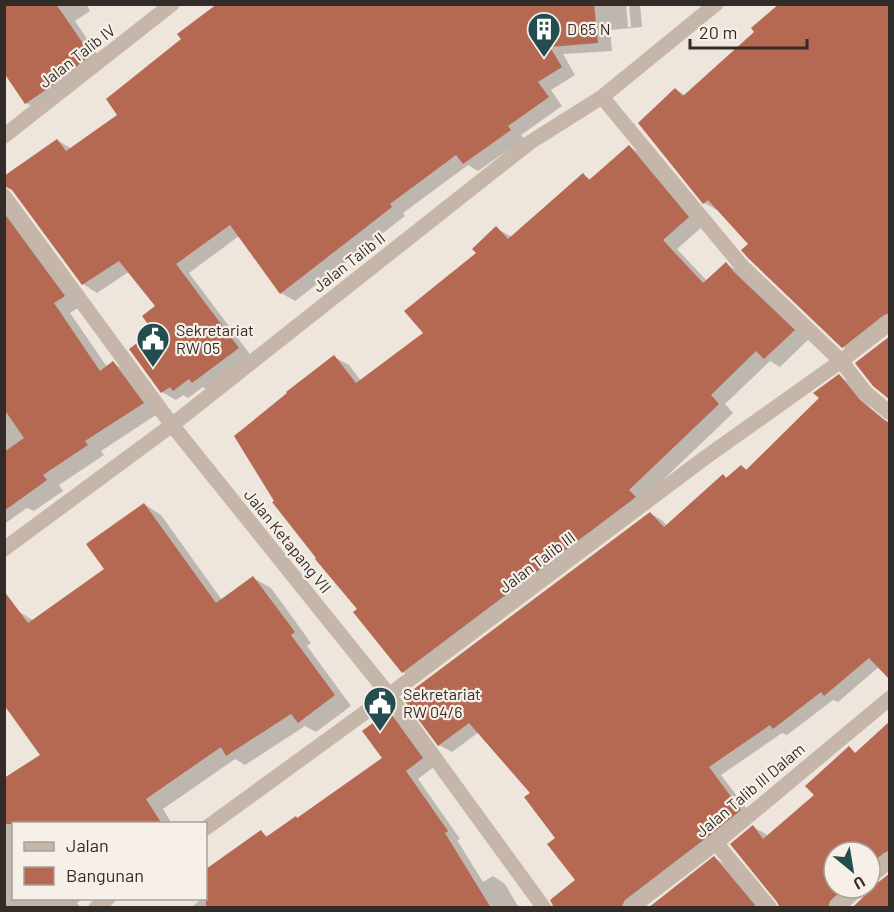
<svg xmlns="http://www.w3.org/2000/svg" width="894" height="912" font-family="Barlow,sans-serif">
	<rect width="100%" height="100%" fill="#eee5dc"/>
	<path fill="#0003" d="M4,4H86L90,11L75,21L104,64L40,110L26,103Z
		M517,4H626L628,27H631L629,4H640L642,27L610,30L612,51L563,54L575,75L551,90L562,106L521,135L524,139L478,171L468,165L403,213L405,216L295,301L281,293L239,236L189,273L252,357L207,390L203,387L188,398L183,395L176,400L162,392L155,332L157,306L130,271L97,293L83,284L57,140L72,149Z
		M890,4V328L856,354L843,347L718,209L717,210L704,203L676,90L685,95L756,32Z
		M629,147L644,155L703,226L677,249L707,281L726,264L741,273L809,339L780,367L770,361L725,404L733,413L643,499L418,681L403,672L359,609L334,357L349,365L361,381L425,333L496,228L512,237L583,175L592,180Z
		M4,204L81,306L70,313L107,367L113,363L130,373L159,413L101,451L104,455L59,485L63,491L34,511L27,508L4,524Z
		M839,376L852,384L871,408L890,424L880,666L838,702L833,700L787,735L782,733L721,775L753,817L638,907L555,908L577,881L557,839L532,794L479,732L452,752L439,745L406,700L650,513L663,521L667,526L723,476L728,479L741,466L748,470L821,398Z
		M144,504L161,515L222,600L253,578L271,588L311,643L307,646L351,706L316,732L305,726L245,765L235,759L163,809L172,824H14V898H83L77,903L81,908H4V779L42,755L18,611L34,621L106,570Z
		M389,713L402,720L435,766L418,779L460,839L457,840L483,882L493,876L505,884L519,908H190L203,898H206V897L237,875L261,832L269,837L298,819L384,758Z
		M890,737V866L874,881L873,888L866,896L870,888V852H834V888H864L845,908H781L753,827L766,834L768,837Z
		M715,858L727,866L762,908H650Z"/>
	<path fill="#b66952" d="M4,4H56L91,55L53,85L25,104L4,73Z
		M217,4H594L598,43L550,47L562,67L538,82L549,97L508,126L511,130L463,164L456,155L390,204L392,207L280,294L230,225L176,264L239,348L192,383L189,379L173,391L170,387L161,393L129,349L153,331L142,316L155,306L119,261L82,285L12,190L4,186V176L57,139L66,151L117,115L106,99L181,39L177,34Z
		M779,4H890V313L884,315L842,348L748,258L741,250L748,244L708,200L703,204L638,123L675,88L683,96L754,32L751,28Z
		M629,145L689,217L663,240L703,283L726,262L734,272L795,330L764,359L756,351L711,395L719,404L629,490L636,497L402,673L353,612L357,609L315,559L316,558L272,502L274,501L234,436L287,393L286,392L334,355L356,383L423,333L404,311L476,253L472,249L496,226L508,239L583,173L589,180Z
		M4,213L65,296L54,303L100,371L113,361L144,403L85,441L88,445L43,475L47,480L4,511V452L24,438L4,409Z
		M890,336V400L873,386L855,363Z
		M839,374L860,400L884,420L890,423V680L869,658L824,696L821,692L773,729L770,725L709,767L741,810L710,835L625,900L621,908H554L550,900L575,880L547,844L555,838L524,797L530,793L469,723L438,746L404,700L416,691L414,689L650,512L664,527L723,474L726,478L741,465L746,470L819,398L813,393Z
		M144,503L216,603L253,576L295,632L291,635L335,695L298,723L291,714L226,756L221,747L146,799L162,824H4V778L40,755L4,705V591L28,623L104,569L86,544Z
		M389,711L423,758L406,771L448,831L445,833L491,908H206V869L261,830L266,837L296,816L297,818L382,758L362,731Z
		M890,721V850L884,853L870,864V852H834V888H844L830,901L828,908H780L777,902L730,844L753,825L763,839L814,795L805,786L849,746L855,753Z
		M714,856L755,905L753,908H648Z
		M890,873V908H852L865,895L867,888L876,884Z"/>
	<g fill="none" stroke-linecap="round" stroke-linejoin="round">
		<path stroke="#c5b6a9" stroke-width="15" d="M602,97L741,265L841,361L866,393L890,413
			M4,136L172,4
			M4,196L172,425L389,695L544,908
			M4,549L172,425L529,143L602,97L716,4
			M206,828L389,695L706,457L841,361L890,323
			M716,843L770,908
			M870,877L890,860
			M96,908L108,898
			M631,908L716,843L890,698
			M837,908L858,888"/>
	</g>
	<defs>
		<symbol id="building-pin" viewBox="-11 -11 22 30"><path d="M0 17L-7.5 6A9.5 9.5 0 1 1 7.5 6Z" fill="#234d4f" stroke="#f7f0e8"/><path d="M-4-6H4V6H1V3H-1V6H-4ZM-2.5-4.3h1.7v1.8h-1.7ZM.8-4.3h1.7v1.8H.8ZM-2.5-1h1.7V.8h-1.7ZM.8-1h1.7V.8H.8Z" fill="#fff"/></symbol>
		<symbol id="civic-pin" viewBox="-11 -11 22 30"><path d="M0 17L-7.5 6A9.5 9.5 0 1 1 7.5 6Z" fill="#234d4f" stroke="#f7f0e8"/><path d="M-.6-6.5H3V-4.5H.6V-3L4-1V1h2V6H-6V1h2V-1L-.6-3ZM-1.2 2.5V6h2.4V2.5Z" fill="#fff"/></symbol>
	</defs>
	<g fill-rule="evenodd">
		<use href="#building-pin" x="525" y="10" width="38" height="52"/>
		<use href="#civic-pin" x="134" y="320" width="38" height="52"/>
		<use href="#civic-pin" x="361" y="684" width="38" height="52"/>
	</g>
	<g text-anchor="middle" stroke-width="4.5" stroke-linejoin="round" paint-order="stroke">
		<g font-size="16" fill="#332b28" stroke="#f7f0e8" text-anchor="start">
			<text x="567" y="35">D 65 N</text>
			<text x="176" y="336">Sekretariat<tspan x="176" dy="18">RW 05</tspan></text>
			<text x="403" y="700">Sekretariat<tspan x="403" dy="18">RW 04/6</tspan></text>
		</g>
		<g font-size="16" fill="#332b28" stroke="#f7f0e8">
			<text transform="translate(77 56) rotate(-38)" y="6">Jalan Talib IV</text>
			<text transform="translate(349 262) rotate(-38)" y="6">Jalan Talib II</text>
			<text transform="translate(288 541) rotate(51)" y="6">Jalan Ketapang VII</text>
			<text transform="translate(537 562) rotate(-37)" y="6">Jalan Talib III</text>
			<text transform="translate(750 790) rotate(-40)" y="6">Jalan Talib III Dalam</text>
		</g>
	</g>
	<rect width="894" height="912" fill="none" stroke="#332b28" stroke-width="12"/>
	<rect x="12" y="822" width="195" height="78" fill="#f7f0e8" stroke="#a9a19b" stroke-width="1.5"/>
	<rect x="24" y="842" width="30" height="9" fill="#c5b6a9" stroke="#a9a19b" stroke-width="1.5"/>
	<text x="66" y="852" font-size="18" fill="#332b28">Jalan</text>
	<rect x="24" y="867" width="30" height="18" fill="#b66952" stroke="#a9a19b" stroke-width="1.5"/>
	<text x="66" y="882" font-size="18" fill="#332b28">Bangunan</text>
	<g transform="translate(852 870) rotate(150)"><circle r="28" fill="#f7f0e8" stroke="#a9a19b" stroke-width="1.5"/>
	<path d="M0-4.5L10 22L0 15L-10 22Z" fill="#234d4f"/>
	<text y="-9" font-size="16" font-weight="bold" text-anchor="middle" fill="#332b28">U</text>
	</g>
	<path d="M690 39v9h117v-9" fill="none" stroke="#332b28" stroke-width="3"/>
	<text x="699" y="39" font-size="18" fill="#332b28" stroke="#f7f0e8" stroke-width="4.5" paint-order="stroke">20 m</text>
</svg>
